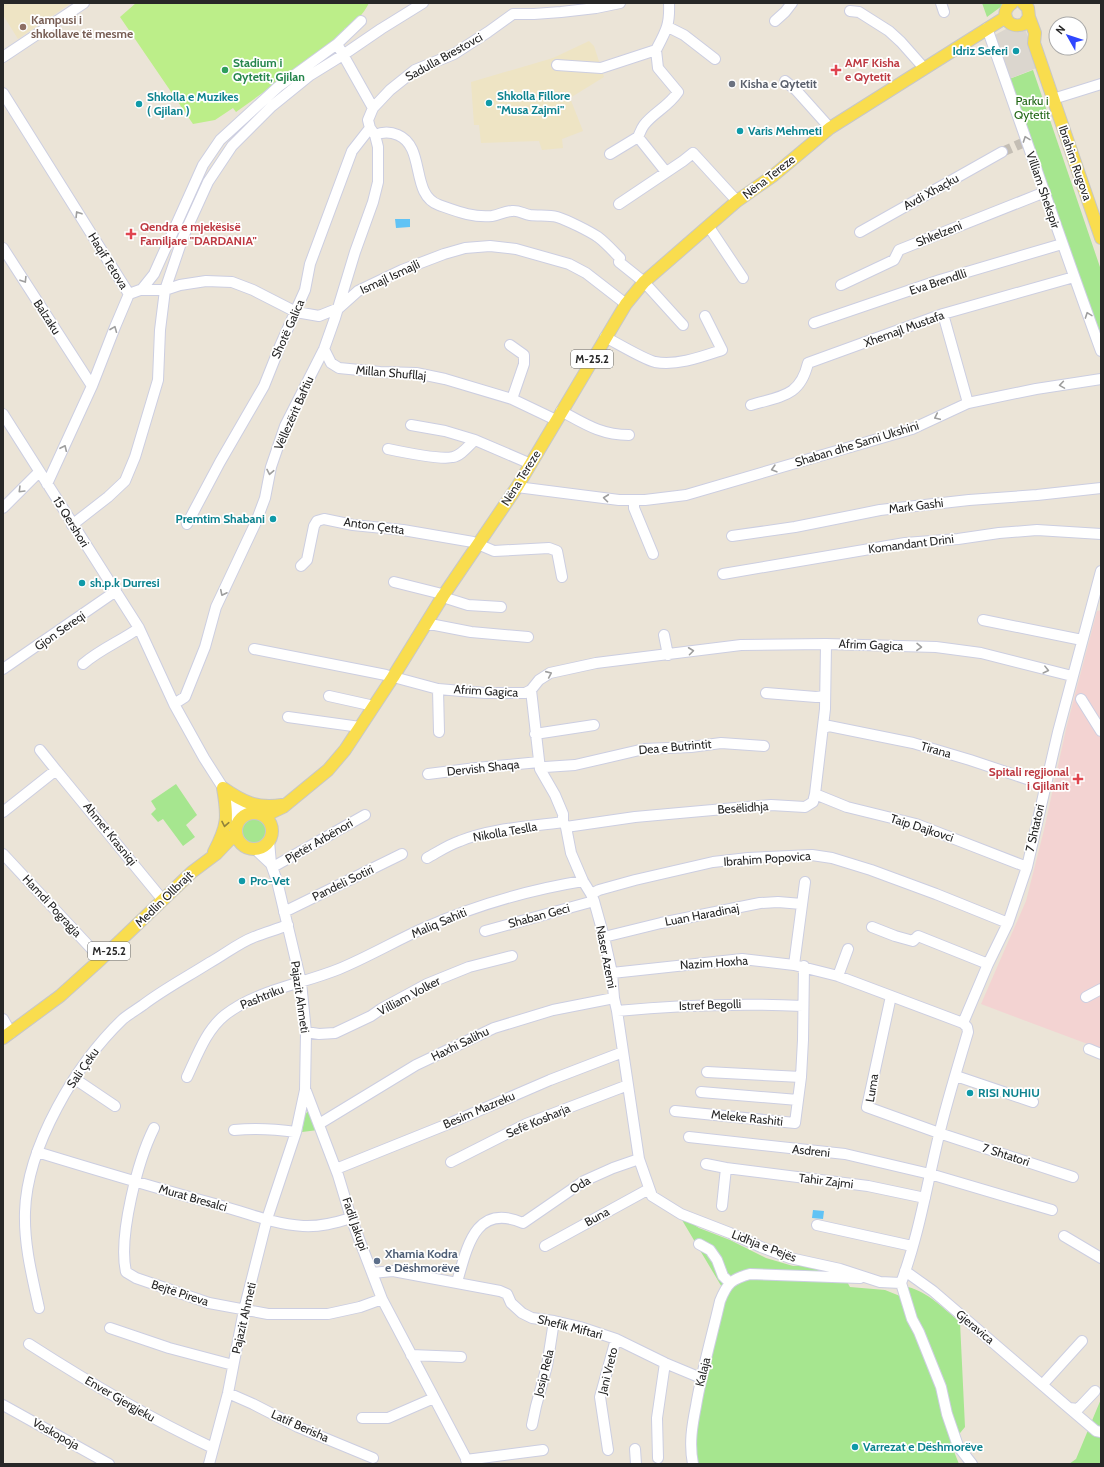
<svg xmlns="http://www.w3.org/2000/svg" width="1104" height="1467" font-family="Cabin,sans-serif">
	<rect width="100%" height="100%" fill="#ebe4d7"/>
	<path fill="#eee4c4" d="M3,3H71L18,39L3,15Z
		M589,41L594,46L604,77L570,98L583,131L562,139L563,148L542,150L539,141L481,143L479,125H474L471,82L553,58Z"/>
	<path fill="#f3d3d2" d="M1101,610V1049L981,1004L1026,901L1044,830L1066,729L1097,611Z"/>
	<path fill="#a6e68f" d="M982,3H1006L987,17Z
		M1033,70L1101,270V347L1009,79Z
		M176,784L197,815L186,825L195,837L183,846L163,819L158,822L151,814L156,809L151,801Z
		M240 831a14 14 0 1 1 28 0a14 14 0 1 1-28 0Z
		M308,1111H310L318,1130L302,1132L305,1115Z
		M679,1215L699,1228L730,1240L766,1258L793,1266L810,1265L842,1273L850,1287L885,1290L900,1296L908,1295V1287C928,1292 944,1309 960,1322L965,1427L951,1444L959,1464H694L693,1432L726,1294Z
		M1101,1399V1464H1069L1076,1459Z"/>
	<path fill="#bcee89" d="M136,3H369C363,15 355,22 344,29L346,33L236,112L233,108L215,120L193,124L120,17Z"/>
	<path fill="#dbd6ce" d="M1015,24L1025,29L1039,67L1009,79L995,35Z"/>
	<path fill="#61c3f5" d="M395,219H410V227L396,228Z
		M813,1210L824,1211L823,1219L812,1218Z"/>
	<g fill="none" stroke-linecap="round" stroke-linejoin="round">
		<path stroke="#c4beb4" stroke-width="10" stroke-dasharray="10 5" stroke-linecap="butt" d="M1002,152L1027,141"/>
		<defs>
			<path id="minor" d="M941,3L944,12
				M850,11L859,12L889,31L901,42L924,68
				M361,21L337,44L373,108
				M775,21L785,12L792,3
				M668,27L684,35L715,59
				M987,28C1025,136 1062,244 1101,351
				M656,50L658,68L678,92C668,107 654,112 644,125C641,129 640,133 638,137L666,172
				M3,57L84,3
				M557,65L601,68L656,50C666,31 670,25 669,3
				M785,81L796,90L830,128
				M3,93L129,294
				M1053,99L1101,84
				M375,135C382,132 391,132 398,135C426,147 410,195 439,205C456,211 473,218 492,216C499,215 505,211 512,211C518,210 524,214 530,215C539,216 549,215 557,217C567,220 589,231 598,237C606,243 613,251 620,258L619,262L644,282L683,325
				M610,154L638,137
				M619,204L683,161L693,153L737,201
				M709,227L743,278
				M860,232L1002,152
				M3,248L92,386
				M841,285L894,260L899,250L1045,192
				M142,289L154,274L203,165L220,140L278,87L337,44
				M129,294L140,290H165L180,285L206,281L232,282L253,290L296,312L319,316L339,308L358,291L402,270L444,254L465,248L490,246L516,249L569,264L586,273L626,304
				M943,314L968,403
				M814,323L940,280L1062,244
				M605,337C617,343 643,359 655,362C677,366 701,357 722,350L705,316
				M510,345L524,355V364L512,399
				M324,349L331,363L339,368L380,372L416,373L445,379L512,399L556,420
				M751,405C781,396 800,397 808,363L943,314L1074,277
				M561,411C585,424 601,435 629,435
				M3,414L139,628L174,704L204,758L227,794L238,822
				M411,425L445,431L475,440L531,464
				M388,449C402,452 441,460 453,457C461,456 469,445 475,440
				M47,484L92,386L115,327L129,294
				M517,487L619,500H645L686,495L912,429L968,403L1036,389L1101,379
				M634,501V508L653,554
				M3,508L39,472
				M187,524L220,462L264,386L280,346L305,290L310,264L352,151L370,128
				M72,525L108,497L125,481L135,457L158,380L160,330L165,290L183,237L208,182L232,146L272,106L309,76L343,55L381,29L423,3
				M732,536L795,527L880,510L969,500L1037,495L1101,488
				M301,566L307,560L314,526L317,521L324,519L353,525L403,530L473,542L494,551L549,548L557,551L562,577
				M723,574L905,543L958,539L999,533L1037,530L1101,534
				M394,582L438,593L449,599L468,605L501,607
				M983,620L1082,640
				M426,625H435L471,632L528,637
				M664,635L668,655
				M254,649L386,675L438,689L485,693H525L531,690L539,680L550,673L596,663L741,645L826,644L936,647L981,653L1072,676
				M83,664C100,649 121,641 139,628
				M3,669L116,591
				M438,689L439,732
				M531,690L540,769L555,795L563,814V822L566,827L571,853L583,881L591,894L594,901L604,937L612,973L614,998L617,1011L639,1159L652,1196L681,1214L730,1233L761,1247L790,1258L840,1269L880,1282L901,1283C919,1235 927,1184 939,1135C947,1101 958,1066 968,1032L967,1027L963,1023L988,964L1008,923L1027,867L1058,732L1101,571
				M766,693L816,697L825,696
				M329,696L374,706
				M1081,699L1101,731
				M174,704L185,697L205,647L216,607L256,522L265,498L271,467L285,426L324,349L335,318L355,252L373,202L378,182V147L375,135L370,128L368,120L373,108L390,90L415,70L454,54L488,32L513,14H534L561,12L596,8L620,3
				M288,717L360,727
				M824,728L829,726L913,743L970,760L1045,785
				M535,734L594,725
				M40,750L56,770
				M540,769L545,767L575,765L644,749L691,747L721,743L764,746
				M428,774L476,768L539,762
				M815,794L847,807L916,824L1027,867
				M230,797L249,814
				M3,812L56,770L162,899
				M566,827L635,817L735,808L771,805L805,807L813,802L815,794L825,709L826,644
				M255,849L271,864
				M3,854L101,959
				M427,858C438,852 448,845 460,841C492,828 529,827 563,822
				M273,867L365,815
				M591,894L599,890L635,880L713,862L748,858L812,855L832,858L871,870L936,894L1008,923
				M284,912L402,854
				M872,927L895,936L913,941L918,936L988,964
				M485,931L594,901
				M604,937L661,923L760,903L778,902L802,904
				M794,965L805,882
				M612,973L742,959L794,965L838,976L963,1023
				M838,976L848,949
				M891,996L867,1107L939,1133L1073,1177
				M1086,997L1101,989
				M617,1011C679,1005 741,1003 803,1006
				M3,1019L11,1033
				M306,1032L319,1034L335,1033L371,1016L381,1009L427,984L469,967L512,956
				M1089,1049L1101,1054
				M707,1072L801,1077
				M956,1076L1033,1102
				M187,1077C197,1056 206,1030 225,1015C257,990 302,984 339,969C368,957 395,941 424,928C474,906 528,890 583,881
				M75,1079L115,1106
				M306,1091L338,1175L351,1218L382,1299L469,1464
				M701,1092L798,1100
				M675,1111L795,1123L801,1077L803,1040L804,966
				M319,1124L416,1065L494,1028L553,1010L614,998
				M154,1128C138,1160 118,1236 126,1272L136,1278L209,1303L268,1314H328L360,1307L382,1299
				M234,1130C255,1128 275,1129 296,1132
				M689,1137L845,1154L930,1174L1052,1210
				M37,1152C96,1170 155,1188 215,1204C244,1212 273,1224 303,1226C320,1227 335,1223 351,1218
				M451,1162L526,1124L628,1085
				M706,1164L726,1168
				M336,1169L448,1124L550,1080L623,1052
				M722,1206L726,1168L868,1186L925,1198
				M817,1225L912,1246
				M1064,1236L1101,1258
				M699,1244L710,1250L717,1260L723,1276L730,1283
				M545,1246L649,1189
				M905,1271L933,1291L1069,1408L1078,1409L1095,1391
				M372,1273L393,1271L500,1291L507,1294L511,1303L522,1313L532,1318L554,1321L580,1327L616,1339L665,1363L701,1378
				M457,1282C467,1248 475,1202 523,1223L584,1181L613,1168L639,1159
				M901,1283L912,1319L919,1332L941,1387L947,1414L958,1446L972,1464
				M39,1308C32,1276 24,1245 25,1212C27,1146 76,1064 123,1019C129,1014 136,1010 143,1005C164,989 187,977 209,963C224,955 238,943 254,937C265,933 277,929 288,925
				M110,1328L169,1348L233,1365
				M29,1344C88,1382 149,1418 213,1448
				M411,1355L461,1357
				M1043,1384L1082,1341
				M228,1393L253,1404L298,1427L373,1458
				M3,1405L109,1464
				M1069,1408L1096,1431L1101,1432
				M362,1418H388L434,1398
				M532,1425L536,1406L547,1366L554,1321
				M635,1449L636,1464
				M608,1450L600,1397L616,1339
				M658,1458L657,1418L665,1363
				M466,1460L543,1450
				M209,1464L228,1393L244,1310L267,1219L296,1132L305,1090L306,1032L301,982L277,881L271,864L269,841
				M693,1464C689,1444 692,1426 696,1406C702,1370 712,1336 720,1301C727,1283 732,1279 750,1274L860,1278"/>
			<path id="major" d="M1012,3C998,13 1008,30 1024,24L1029,17L1028,8L1023,3
				M1029,17L1035,33L1034,43L1101,238
				M223,788C243,802 257,809 282,805
				M236 831a18 18 0 1 1 36 0a18 18 0 1 1-36 0Z
				M264,816L283,807L328,770L345,750L393,677L443,596L517,487L626,304L644,282L737,201L774,175L830,128L1006,17
				M214,852C228,825 228,817 223,788
				M3,1038L60,996L101,959L192,872L216,854L236,833"/>
		</defs>
		<use href="#minor" stroke="#cccee1" stroke-width="12"/>
		<use href="#major" stroke="#c7c7c7" stroke-width="14"/>
		<use href="#minor" stroke="#fff" stroke-width="10"/>
		<use href="#major" stroke="#f9dd4e" stroke-width="12"/>
	</g>
	<defs><path id="oneway-chevron" d="M-2-3.5L2.5 0L-2 3.5" fill="none" stroke-width="1.6" stroke-linecap="round" stroke-linejoin="round"/></defs>
	<g stroke="#9e9e9e">
		<use href="#oneway-chevron" transform="translate(1026 139) rotate(-110)"/>
		<use href="#oneway-chevron" transform="translate(78 214) rotate(-122)"/>
		<use href="#oneway-chevron" transform="translate(24 280) rotate(58)"/>
		<use href="#oneway-chevron" transform="translate(1088 315) rotate(-110)"/>
		<use href="#oneway-chevron" transform="translate(114 329) rotate(-68)"/>
		<use href="#oneway-chevron" transform="translate(1062 385) rotate(171)"/>
		<use href="#oneway-chevron" transform="translate(937 417) rotate(155)"/>
		<use href="#oneway-chevron" transform="translate(64 448) rotate(-65)"/>
		<use href="#oneway-chevron" transform="translate(774 469) rotate(164)"/>
		<use href="#oneway-chevron" transform="translate(270 472) rotate(101)"/>
		<use href="#oneway-chevron" transform="translate(21 490) rotate(135)"/>
		<use href="#oneway-chevron" transform="translate(606 498) rotate(-173)"/>
		<use href="#oneway-chevron" transform="translate(223 593) rotate(116)"/>
		<use href="#oneway-chevron" transform="translate(919 647) rotate(1)"/>
		<use href="#oneway-chevron" transform="translate(691 651) rotate(-7)"/>
		<use href="#oneway-chevron" transform="translate(1046 670) rotate(14)"/>
		<use href="#oneway-chevron" transform="translate(549 674) rotate(-24)"/>
	</g>
	<use stroke="#90823a" href="#oneway-chevron" transform="translate(225 824) rotate(101)"/>
	<circle fill="#8d6e63" stroke="#fff" stroke-width="1.5" cx="23" cy="27" r="4"/>
	<g fill="#0f9aa8" stroke="#fff" stroke-width="1.5">
		<circle cx="1016" cy="51" r="4"/>
		<circle cx="489" cy="103" r="4"/>
		<circle cx="139" cy="104" r="4"/>
		<circle cx="740" cy="131" r="4"/>
		<circle cx="273" cy="519" r="4"/>
		<circle cx="82" cy="583" r="4"/>
		<circle cx="242" cy="881" r="4"/>
		<circle cx="970" cy="1093" r="4"/>
		<circle cx="855" cy="1447" r="4"/>
	</g>
	<circle fill="#2e9e5b" stroke="#fff" stroke-width="1.5" cx="225" cy="70" r="4"/>
	<g fill="#e0444e" stroke="#fff" stroke-width="1.5">
		<path d="M834 64h4v4h4v4h-4v4h-4v-4h-4v-4h4z"/>
		<path d="M129 228h4v4h4v4h-4v4h-4v-4h-4v-4h4z"/>
		<path d="M1076 773h4v4h4v4h-4v4h-4v-4h-4v-4h4z"/>
	</g>
	<circle fill="#6b7280" stroke="#fff" stroke-width="1.5" cx="732" cy="84" r="4"/>
	<circle fill="#5c6f8a" stroke="#fff" stroke-width="1.5" cx="377" cy="1261" r="4"/>
	<g text-anchor="middle" stroke-width="3.5" stroke-linejoin="round" paint-order="stroke">
		<g fill="#fff" stroke="#686868" stroke-width="1">
			<rect x="571" y="350" width="42" height="18" rx="3"/>
			<rect x="88" y="942" width="42" height="18" rx="3"/>
		</g>
		<g font-size="11" font-weight="bold" fill="#272727">
			<text x="592" y="363">M-25.2</text>
			<text x="109" y="955">M-25.2</text>
		</g>
		<g font-size="12" font-weight="bold" fill="#785e54" stroke="#fff" text-anchor="start">
			<text x="31" y="24">Kampusi i<tspan x="31" dy="14">shkollave të mesme</tspan></text>
		</g>
		<g font-size="12" font-weight="bold" fill="#0d838f" stroke="#fff" text-anchor="start">
			<text x="1008" y="55" text-anchor="end">Idriz Seferi</text>
			<text x="497" y="100">Shkolla Fillore<tspan x="497" dy="14">"Musa Zajmi"</tspan></text>
			<text x="147" y="101">Shkolla e Muzikes<tspan x="147" dy="14">( Gjilan )</tspan></text>
			<text x="748" y="135">Varis Mehmeti</text>
			<text x="265" y="523" text-anchor="end">Premtim Shabani</text>
			<text x="90" y="587">sh.p.k Durresi</text>
			<text x="250" y="885">Pro-Vet</text>
			<text x="978" y="1097">RISI NUHIU</text>
			<text x="863" y="1451">Varrezat e Dëshmorëve</text>
		</g>
		<g font-size="12" fill="#272727" stroke="#fff">
			<text transform="translate(444 57) rotate(-29)" y="4">Sadulla Brestovci</text>
			<text transform="translate(1075 163) rotate(71)" y="4">Ibrahim Rugova</text>
			<text transform="translate(769 177) rotate(-38)" y="4">Nëna Tereze</text>
			<text transform="translate(1043 190) rotate(71)" y="4">Villiam Shekspir</text>
			<text transform="translate(931 192) rotate(-29)" y="4">Avdi Xhaçku</text>
			<text transform="translate(939 234) rotate(-22)" y="4">Shkelzeni</text>
			<text transform="translate(108 261) rotate(58)" y="4">Haqif Tetova</text>
			<text transform="translate(390 277) rotate(-25)" y="4">Ismajl Ismajli</text>
			<text transform="translate(938 282) rotate(-18)" y="4">Eva Brendlli</text>
			<text transform="translate(47 317) rotate(57)" y="4">Balzaku</text>
			<text transform="translate(288 329) rotate(-66)" y="4">Shotë Galica</text>
			<text transform="translate(904 329) rotate(-20)" y="4">Xhemajl Mustafa</text>
			<text transform="translate(391 373) rotate(5)" y="4">Millan Shufllaj</text>
			<text transform="translate(294 413) rotate(-66)" y="4">Vëllezërit Baftiu</text>
			<text transform="translate(857 444) rotate(-17)" y="4">Shaban dhe Sami Ukshini</text>
			<text transform="translate(521 478) rotate(-58)" y="4">Nëna Tereze</text>
			<text transform="translate(916 506) rotate(-7)" y="4">Mark Gashi</text>
			<text transform="translate(71 522) rotate(58)" y="4">15 Qershori</text>
			<text transform="translate(374 526) rotate(8)" y="4">Anton Çetta</text>
			<text transform="translate(911 544) rotate(-7)" y="4">Komandant Drini</text>
			<text transform="translate(60 631) rotate(-35)" y="4">Gjon Sereqi</text>
			<text transform="translate(871 645) rotate(2)" y="4">Afrim Gagica</text>
			<text transform="translate(486 691) rotate(3)" y="4">Afrim Gagica</text>
			<text transform="translate(675 747) rotate(-5)" y="4">Dea e Butrintit</text>
			<text transform="translate(936 750) rotate(16)" y="4">Tirana</text>
			<text transform="translate(483 768) rotate(-6)" y="4">Dervish Shaqa</text>
			<text transform="translate(743 808) rotate(-4)" y="4">Besëlidhja</text>
			<text transform="translate(922 828) rotate(18)" y="4">Taip Dajkovci</text>
			<text transform="translate(1035 828) rotate(-77)" y="4">7 Shtatori</text>
			<text transform="translate(505 832) rotate(-10)" y="4">Nikolla Teslla</text>
			<text transform="translate(110 834) rotate(51)" y="4">Ahmet Krasniqi</text>
			<text transform="translate(319 841) rotate(-30)" y="4">Pjetër Arbënori</text>
			<text transform="translate(767 859) rotate(-4)" y="4">Ibrahim Popovica</text>
			<text transform="translate(343 883) rotate(-26)" y="4">Pandeli Sotiri</text>
			<text transform="translate(164 899) rotate(-44)" y="4">Medlin Ollbrajt</text>
			<text transform="translate(52 906) rotate(47)" y="4">Hamdi Pogragja</text>
			<text transform="translate(702 915) rotate(-11)" y="4">Luan Haradinaj</text>
			<text transform="translate(539 916) rotate(-15)" y="4">Shaban Geci</text>
			<text transform="translate(439 923) rotate(-23)" y="4">Maliq Sahiti</text>
			<text transform="translate(606 957) rotate(79)" y="4">Naser Azemi</text>
			<text transform="translate(714 963) rotate(-4)" y="4">Nazim Hoxha</text>
			<text transform="translate(409 996) rotate(-28)" y="4">Villiam Volker</text>
			<text transform="translate(262 997) rotate(-22)" y="4">Pashtriku</text>
			<text transform="translate(300 997) rotate(82)" y="4">Pajazit Ahmeti</text>
			<text transform="translate(710 1005) rotate(-2)" y="4">Istref Begolli</text>
			<text transform="translate(460 1044) rotate(-26)" y="4">Haxhi Salihu</text>
			<text transform="translate(83 1068) rotate(-55)" y="4">Sali Çeku</text>
			<text transform="translate(872 1088) rotate(-81)" y="4">Luma</text>
			<text transform="translate(479 1110) rotate(-23)" y="4">Besim Mazreku</text>
			<text transform="translate(747 1118) rotate(6)" y="4">Meleke Rashiti</text>
			<text transform="translate(538 1121) rotate(-23)" y="4">Sefë Kosharja</text>
			<text transform="translate(811 1151) rotate(6)" y="4">Asdreni</text>
			<text transform="translate(1006 1155) rotate(18)" y="4">7 Shtatori</text>
			<text transform="translate(826 1181) rotate(7)" y="4">Tahir Zajmi</text>
			<text transform="translate(580 1185) rotate(-32)" y="4">Oda</text>
			<text transform="translate(193 1198) rotate(16)" y="4">Murat Bresalci</text>
			<text transform="translate(597 1217) rotate(-29)" y="4">Buna</text>
			<text transform="translate(355 1224) rotate(71)" y="4">Fadil Jakupi</text>
			<text transform="translate(764 1246) rotate(21)" y="4">Lidhja e Pejës</text>
			<text transform="translate(180 1293) rotate(18)" y="4">Bejtë Pireva</text>
			<text transform="translate(244 1318) rotate(-77)" y="4">Pajazit Ahmeti</text>
			<text transform="translate(570 1327) rotate(14)" y="4">Shefik Miftari</text>
			<text transform="translate(975 1327) rotate(40)" y="4">Gjeravica</text>
			<text transform="translate(608 1371) rotate(-76)" y="4">Jani Vreto</text>
			<text transform="translate(703 1372) rotate(-76)" y="4">Kalaja</text>
			<text transform="translate(544 1373) rotate(-76)" y="4">Josip Rela</text>
			<text transform="translate(120 1399) rotate(30)" y="4">Enver Gjergjeku</text>
			<text transform="translate(300 1426) rotate(24)" y="4">Latif Berisha</text>
			<text transform="translate(56 1434) rotate(29)" y="4">Voskopoja</text>
		</g>
		<g font-size="12" font-weight="bold" fill="#27864d" stroke="#fff" text-anchor="start">
			<text x="233" y="67">Stadium i<tspan x="233" dy="14">Qytetit, Gjilan</tspan></text>
		</g>
		<g font-size="12" font-weight="bold" fill="#be3a42" stroke="#fff" text-anchor="start">
			<text x="845" y="67">AMF Kisha<tspan x="845" dy="14">e Qytetit</tspan></text>
			<text x="140" y="231">Qendra e mjekësisë<tspan x="140" dy="14">Familjare "DARDANIA"</tspan></text>
			<text x="1069" y="776" text-anchor="end">Spitali regjional<tspan x="1069" dy="14">i Gjilanit</tspan></text>
		</g>
		<g font-size="12" font-weight="bold" fill="#5b616d" stroke="#fff" text-anchor="start">
			<text x="740" y="88">Kisha e Qytetit</text>
		</g>
		<g font-size="12" fill="#206614" stroke="#fff">
			<text x="1032" y="105">Parku i<tspan x="1032" dy="14">Qytetit</tspan></text>
		</g>
		<g font-size="12" font-weight="bold" fill="#4e5e75" stroke="#fff" text-anchor="start">
			<text x="385" y="1258">Xhamia Kodra<tspan x="385" dy="14">e Dëshmorëve</tspan></text>
		</g>
	</g>
	<rect width="1104" height="1467" fill="none" stroke="#272727" stroke-width="8"/>
	<g transform="translate(1068 36) rotate(309)"><circle r="19" fill="#ffffff" stroke="#a9a9a9"/>
	<path d="M0-3L7 15L0 10L-7 15Z" fill="#2f47ff"/>
	<text y="-6" font-size="11" font-weight="bold" text-anchor="middle" fill="#272727">N</text>
	</g>
</svg>
